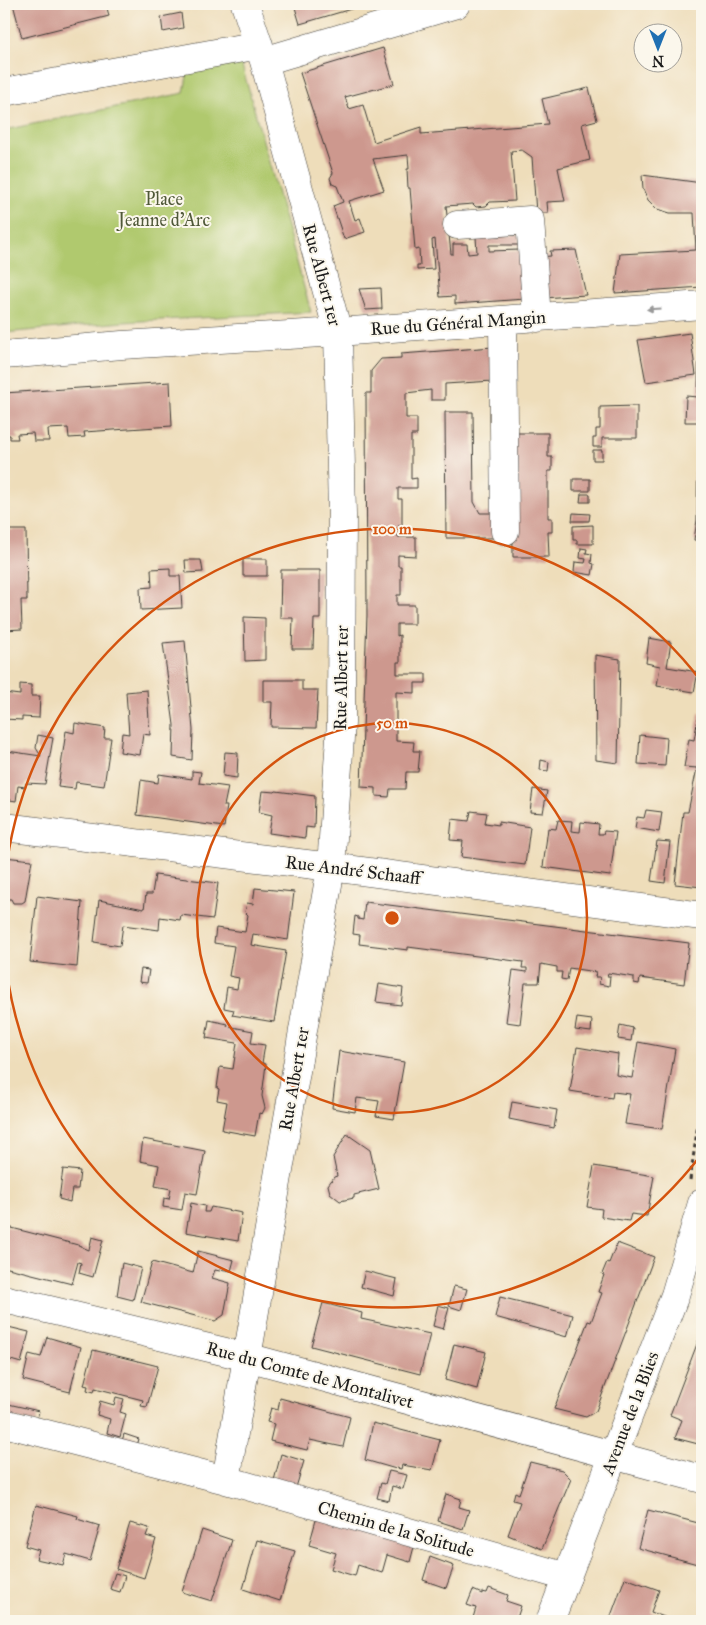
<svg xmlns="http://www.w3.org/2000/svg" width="706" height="1625" font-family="'IM FELL Great Primer',serif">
	<rect width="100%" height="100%" fill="#fbf7ec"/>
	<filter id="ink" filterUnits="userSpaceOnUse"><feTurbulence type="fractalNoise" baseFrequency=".02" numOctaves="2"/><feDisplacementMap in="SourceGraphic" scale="10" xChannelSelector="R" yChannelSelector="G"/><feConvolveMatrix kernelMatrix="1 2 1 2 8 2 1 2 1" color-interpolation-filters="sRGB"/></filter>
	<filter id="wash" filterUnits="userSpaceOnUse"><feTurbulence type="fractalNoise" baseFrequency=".0096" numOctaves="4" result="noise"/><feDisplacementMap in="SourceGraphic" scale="20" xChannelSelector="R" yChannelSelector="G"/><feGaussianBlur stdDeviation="1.12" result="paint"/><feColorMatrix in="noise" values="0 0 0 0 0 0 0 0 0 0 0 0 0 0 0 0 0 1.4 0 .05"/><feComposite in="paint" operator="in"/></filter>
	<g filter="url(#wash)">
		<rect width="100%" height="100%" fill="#eeddba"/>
		<path fill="#b0c96e" stroke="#667245" d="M241,62L311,312L123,322L4,333V130L184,93L188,70Z"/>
		<g id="blocks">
			<path fill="#cd988e" d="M13,4H106L109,16L22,38Z
				M294,4H368L300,24Z
				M181,13L183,28L163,32L161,17Z
				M383,48L394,84L345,97L349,109L363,105L374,142L421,127V134L548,124L542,99L589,88L597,120L582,124L590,160L558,168L565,201L547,202L548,213H536L532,157L522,150L511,151L515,201L490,202L486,206L476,207L473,204L446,206L451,254H453V244H467L468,254L477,253L476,237L519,235L520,245H489V251L520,250L525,299L455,304V296L440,297L435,239L432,240L434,269L417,270V266H420L419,249L415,250L410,188H408L407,169H409L408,155L373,159L384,190L349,201L355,220L360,218L365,232L344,239L333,206L343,202L337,186L332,184L330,178L333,173L300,73Z
				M642,175L702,183V287L615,293L620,254L696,250L694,213H670L657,209L648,200L643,189Z
				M576,250L586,295L543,298L540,257L551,256L550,251Z
				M381,288L382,309L366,310L359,289Z
				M699,332H702V541L694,540L697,520L698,422H685L686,396L698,397Z
				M690,333L696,375L646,382L638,340Z
				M493,347V381L445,384V400H431V390L406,393V418H417V435H411V479L417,478V488H398V499H402V525H399L398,537H416V556L398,555V566H401V595H397V605H415V624H397V636L400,635V662H397V674H426V683H415V693L396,692V741L414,742L413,751H420L418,772H406L405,789H390L389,797L376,796V788L361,787L367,615L366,393H371V371L381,359L401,358V354Z
				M170,382L172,426L84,432L85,437L69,438L68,428L48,429L49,441H34L33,433L17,434L18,439H10V435H4V393Z
				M637,406V438H602V447H593V438H596V429H600V407Z
				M445,412H473L474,502L480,513H494V538H446Z
				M512,433H548V457H552V471H548V518H552V532H548L549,557H513Z
				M593,450H602V460H593Z
				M573,479H590V491H573Z
				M581,494H590V502H580Z
				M573,513L590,514L589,521H572Z
				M593,525V544H577V540H573V526Z
				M4,530H26L27,600H21L22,629L4,630Z
				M581,548L587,549L586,553L592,554L591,563L594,564L592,575L574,572L575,562L585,563L586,559L580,558Z
				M243,559H267V576H243Z
				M185,560H201L203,572L186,573Z
				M170,568V576H180L182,608L141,610L140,588L152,587L151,569Z
				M281,570H320V619H314L313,649H292L293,618H280Z
				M244,617L265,618V660L245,661Z
				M649,638L671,642L667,667L698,672L694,692L657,686L660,666L646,663Z
				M185,641L193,730L192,760L173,757L174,725L163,643Z
				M595,655L620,659L618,763L596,760Z
				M263,680H302V690H318L316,728L271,727L272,702H263Z
				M20,684L31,685V696H40L39,718L22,717V720L4,719V693L20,695Z
				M147,690L150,735L143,734L140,755L120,752L122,733L129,734L126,692Z
				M699,713L702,714V887L675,884L683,812H688L697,768L684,767L689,739L694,740Z
				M75,723L105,728L104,738H111L104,786L76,782L75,789L58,787L66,731L74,733Z
				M38,735L53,738L45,784L26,783L25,787L18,786L16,801L4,799V769L7,751L41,756L36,748Z
				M640,735L667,738L665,766L638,764Z
				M225,752L238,753L237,778L223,776Z
				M541,760L549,762L548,771L540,770Z
				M192,771L201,772L199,783L228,787L224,806H227L224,827L137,815L141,780L158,783L159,774L192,779Z
				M533,789L547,791L543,813L530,812Z
				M262,791L275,792L276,791L315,796L314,828L306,827L305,838L269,833L272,815L259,812Z
				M646,810L662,812L659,832L635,828L637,817L644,818Z
				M471,811L487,813L485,823L499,825V822L530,827L525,865L461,857L463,841L450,840L452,819L469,821Z
				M558,820L572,821L571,831L580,832L581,822L599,824L598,834H603L604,831L616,832L610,876L543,867L548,828L556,829Z
				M657,841L670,842L665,883L651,881Z
				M4,857L32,860L25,901L22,903H13L11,899H7V906H4Z
				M155,875L218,883L213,919L181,915L180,920L160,917L159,930L123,925L120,946L94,942L99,900L144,909L146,894H152Z
				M255,888L294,892L288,940L253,934L251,945L286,951L274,1022L232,1015L234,1010L224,1008L227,987L237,989L239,978L229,976L234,946L214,943L216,928L245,932L248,915L245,912L247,903L253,904Z
				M37,896L82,902L77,967L30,962Z
				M365,902L689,943L684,984L640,978L639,984L634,983V977L608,973L607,976H610L609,986L599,984L600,977H595L596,972L569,968L567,980L561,979L562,972H557V967L541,964L539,983H525L520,1024L506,1022L513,970L527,972V968H522L523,962L408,947V950L359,944L360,935L353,934L355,916L358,917V919L363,920Z
				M141,969L149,970L147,983L139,982Z
				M379,984L403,988L401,1005L376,1002Z
				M4,1009H8L5,1028H4Z
				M577,1018L592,1020L591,1032L575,1030Z
				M209,1020L228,1024L227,1026L253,1031L251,1043L265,1045L262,1063L266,1064L262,1096L265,1108L262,1114L259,1113L255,1136L222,1130L227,1102L217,1100L219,1089L217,1088L220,1067L233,1069L237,1043L206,1038Z
				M620,1025L633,1028L631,1041L618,1039Z
				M638,1042L675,1049L662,1129L625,1124L630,1094L613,1092L612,1098L570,1091L577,1047L618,1054L616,1075L632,1078Z
				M339,1051L404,1062L394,1119L376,1116L379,1101L357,1098L355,1112L332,1108Z
				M512,1102L557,1110L554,1128L509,1119Z
				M347,1134L370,1150L379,1189L354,1195V1198L340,1201L330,1193L328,1185L334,1177L337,1176L333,1157Z
				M143,1139L205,1151L197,1194L185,1192L182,1210L163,1207L164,1198L169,1199L171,1189L155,1186L159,1165L140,1161Z
				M594,1166L654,1176L647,1216L631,1214L629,1221L601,1217L602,1209L587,1207Z
				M63,1169L80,1171L78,1189H72L70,1202L59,1199Z
				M191,1203L205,1206L204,1212H209L211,1207L242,1213L238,1241L186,1232Z
				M4,1226L82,1246V1247L89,1250L92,1237L103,1240L93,1277L79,1273L81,1263L78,1262L72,1284L4,1267Z
				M617,1243L654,1257L596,1411L586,1417L554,1409L588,1321L591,1322L602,1293L598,1292L604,1275L602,1274L607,1262L609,1263Z
				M198,1251L234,1260L231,1271L220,1269V1271L215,1270L212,1278L230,1283L224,1315L215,1321L141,1302L152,1262L193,1273Z
				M122,1263L141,1268L133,1300L117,1296Z
				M365,1271L397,1279L394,1296L361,1287Z
				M454,1286L467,1289L461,1310L449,1306Z
				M500,1297L573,1315L567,1337L495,1317Z
				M323,1303L362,1313L361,1319L430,1334L420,1374L311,1346Z
				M438,1305L449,1308L443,1329L433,1326Z
				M4,1326L29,1332L21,1363L4,1358Z
				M702,1331V1445L675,1438L682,1420L670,1415Z
				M47,1337L81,1347L70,1392L23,1380L29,1354L41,1357Z
				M454,1344L486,1352L477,1389L445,1380Z
				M93,1350L158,1366L147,1407L141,1406L143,1400L95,1388L94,1392L87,1390L88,1386L84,1385Z
				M116,1397L124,1399L120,1412L126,1414L120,1437L107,1433L110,1419L97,1415L100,1401L114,1405Z
				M280,1398L350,1417L343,1447L310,1440L307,1450L270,1441L274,1424L267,1422L271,1408L278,1410Z
				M4,1403L39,1411L36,1423L4,1416Z
				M373,1423L440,1440L432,1470L402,1465L401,1469L397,1468L396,1469L365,1460Z
				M124,1434L139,1439L136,1449L121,1445Z
				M281,1454L304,1461L294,1494L272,1488Z
				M530,1462L562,1470L571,1479L542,1549L508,1535L520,1502L513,1500L515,1492L519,1494Z
				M389,1471L407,1475L403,1489L392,1486L389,1501L377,1498L381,1483L385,1484Z
				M446,1494L461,1499L459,1507L469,1510L463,1529L438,1521Z
				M36,1505L78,1516L77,1519L100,1526L90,1561L66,1554L63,1565L36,1559L39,1550L25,1546Z
				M648,1510L702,1524V1559L701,1565L638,1548Z
				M318,1513L415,1543L410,1562L387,1555L382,1573L358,1565L355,1576L331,1569L336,1553L309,1545Z
				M130,1523L149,1528L146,1536L156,1539L144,1578L116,1569Z
				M202,1530L232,1540L212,1601L182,1592Z
				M257,1540L295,1551L280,1601L243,1589Z
				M430,1557L454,1566L446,1588L423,1580Z
				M115,1573L125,1576L120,1592L110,1589Z
				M625,1578L659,1590L651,1612L672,1620V1621H609Z
				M489,1588L508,1595L506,1601L521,1606L516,1621H472L476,1608L467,1605L473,1590L482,1594V1592L487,1593Z"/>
		</g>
	</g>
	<g filter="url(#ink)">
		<use href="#blocks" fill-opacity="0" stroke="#3c3934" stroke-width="1"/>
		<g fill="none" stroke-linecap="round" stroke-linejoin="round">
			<defs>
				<path id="minor" d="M245,4L264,61L338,332L342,515L341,723L331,867L226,1480L567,1577
					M264,61L456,4
					M4,92L259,45
					M457,225L530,220L537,318
					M503,320L505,531
					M4,355L122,345L338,332L702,305
					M4,827L331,867L702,916
					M4,1299L247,1357L702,1479
					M4,1423L226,1480"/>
				<path id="major" d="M550,1621L675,1295L702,1203"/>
			</defs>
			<use href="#minor" stroke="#3c3934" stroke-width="29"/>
			<use href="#major" stroke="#3c3934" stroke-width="29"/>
			<path stroke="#3c3934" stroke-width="3" stroke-dasharray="4 4" stroke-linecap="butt" d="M690,1180L702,1096"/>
			<use href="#minor" stroke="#fff" stroke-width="28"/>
			<use href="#major" stroke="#fff" stroke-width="28"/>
		</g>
		<defs><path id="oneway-solid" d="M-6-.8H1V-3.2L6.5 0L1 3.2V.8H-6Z" transform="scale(1.25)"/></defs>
		<use fill="#999" href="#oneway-solid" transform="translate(654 309) rotate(176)"/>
	</g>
	<g fill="none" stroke="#d4530e" stroke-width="2.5">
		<circle cx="392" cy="918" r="195"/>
		<path d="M701 1155A389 389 0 0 1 4 945M4 891A389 389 0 0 1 701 681"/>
	</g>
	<g text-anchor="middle" stroke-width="4" stroke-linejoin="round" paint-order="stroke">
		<g font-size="18" fill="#505939" stroke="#fbf7ec">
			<text x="164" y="205">Place<tspan x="164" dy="21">Jeanne d'Arc</tspan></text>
		</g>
		<g font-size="18" fill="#1c1c1c" stroke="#fbf7ec">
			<text transform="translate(322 275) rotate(75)" y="6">Rue Albert 1er</text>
			<text transform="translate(458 323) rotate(-4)" y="6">Rue du Général Mangin</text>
			<text transform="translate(341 678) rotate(-89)" y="6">Rue Albert 1er</text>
			<text transform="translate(353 870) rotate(7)" y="6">Rue André Schaaff</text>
			<text transform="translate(294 1079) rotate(-80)" y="6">Rue Albert 1er</text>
			<text transform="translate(310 1375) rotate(15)" y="6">Rue du Comte de Montalivet</text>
			<text transform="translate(630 1413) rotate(-69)" y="6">Avenue de la Blies</text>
			<text transform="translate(396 1529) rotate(16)" y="6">Chemin de la Solitude</text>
		</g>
	</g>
	<circle cx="392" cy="918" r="8" fill="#d4530e" stroke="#fbf7ec" stroke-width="2.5"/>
	<g font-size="15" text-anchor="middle" font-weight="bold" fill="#d4530e" stroke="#fbf7ec" stroke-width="4" stroke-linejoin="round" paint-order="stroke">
		<text x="392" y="534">100 m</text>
		<text x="392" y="728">50 m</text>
	</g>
	<rect width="706" height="1625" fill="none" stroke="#fbf7ec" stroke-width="20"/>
	<g transform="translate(658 48) rotate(180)"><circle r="24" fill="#fbf7ec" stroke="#a29f99"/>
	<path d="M0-4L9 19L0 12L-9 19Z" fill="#1f6fb2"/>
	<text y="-8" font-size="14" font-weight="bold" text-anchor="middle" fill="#1c1c1c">N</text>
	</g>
</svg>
